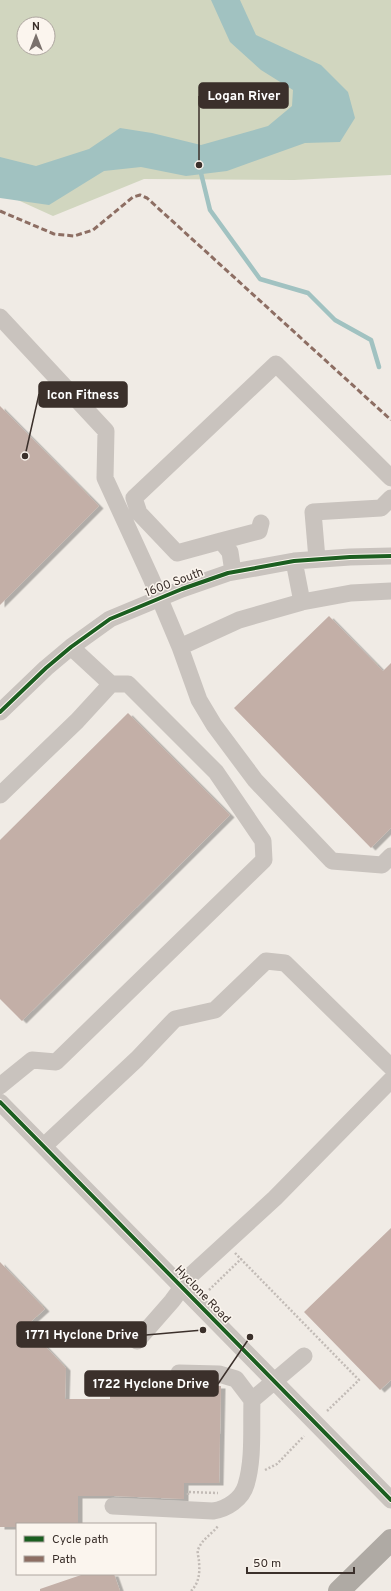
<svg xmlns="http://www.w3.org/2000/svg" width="391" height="1591" font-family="Overpass,sans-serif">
	<defs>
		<filter id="shadow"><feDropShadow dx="4.5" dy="2.5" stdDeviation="0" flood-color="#0004"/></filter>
	</defs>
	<rect width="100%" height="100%" fill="#f0ebe5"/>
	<path fill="#d1d6bf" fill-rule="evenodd" d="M0,0H391V175L294,180L144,179L53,216L0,192ZM24,24H48V48H24Z"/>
	<path fill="#a1c2c1" d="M211,0H240L256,35L321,65L348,92L355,118L340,142L305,143L227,171L186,176L141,167L104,171L49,205L0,198V157L36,166L89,149L120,128L152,133L201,145L268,126L292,106L293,90L261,70L230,42Z"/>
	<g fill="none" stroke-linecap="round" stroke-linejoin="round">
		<path stroke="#a1c2c1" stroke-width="4.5" d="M200,169L210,210L260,279L308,293L335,320L371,340L379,367"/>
	</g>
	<path fill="#c3afa7" filter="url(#shadow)" d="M0,406L99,506L0,605Z
		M329,616L383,671L391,663V828L371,848L234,708Z
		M128,713L230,815L22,1021L0,999V840Z
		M391,1228V1380L380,1390L304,1312Z
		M0,1262L45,1309L26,1326L66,1368L65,1399H110V1384L221,1386L219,1483H184V1499L114,1496H78V1524H17V1527H0Z
		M84,1574H114L120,1591H40V1589Z"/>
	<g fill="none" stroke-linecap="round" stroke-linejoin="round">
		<path stroke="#c2bbb6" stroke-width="2.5" stroke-dasharray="2 2" stroke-linecap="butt" d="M235,1253L359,1380L326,1412
			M209,1290L241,1259
			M265,1470L277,1464L304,1436
			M188,1495V1492L218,1493
			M191,1591C199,1583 200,1573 199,1562C199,1558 197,1553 198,1550C201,1540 212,1534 218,1526"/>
		<path stroke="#c9c3be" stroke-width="17" d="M0,317L106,431L105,478L151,578L180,647L199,700L214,725L255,780L332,861L382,865L391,856
			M221,541L259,531L261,523
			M317,559L313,512L381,508L391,498
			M294,561L302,602
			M233,572L230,552L221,541L177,553L139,513L134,498L276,364L391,478
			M180,647L239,620L302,602L351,593L391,591
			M0,712L46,668L71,647L110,619L182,589L228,573L294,561L350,557L391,556
			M0,795L77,721L111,684
			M0,1086L32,1060L56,1062L264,860L263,841L216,772L128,684H111L71,647
			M0,1102L391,1500
			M44,1146L137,1059L175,1019L215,1010L266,961L285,963L391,1067
			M137,1341L172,1301L191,1275L275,1198L391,1080
			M179,1373L219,1374L236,1379L252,1400L304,1356
			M113,1506L213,1511C227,1509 242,1499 246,1485C254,1459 251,1428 252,1400"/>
		<path stroke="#afaaa4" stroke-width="22" d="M339,1591L391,1540"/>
		<path stroke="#8d6e63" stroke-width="3" stroke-dasharray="6 3" stroke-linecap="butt" d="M0,211L54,234L74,236L93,230L133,197L140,195L147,198L391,420"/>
		<defs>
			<path id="cycleway" d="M0,712L46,668L71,647L110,619L182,589L228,573L294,561L350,557L391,556
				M0,1102L391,1500"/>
		</defs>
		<use href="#cycleway" stroke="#fbf5ee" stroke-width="6"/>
		<use href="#cycleway" stroke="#1b5e20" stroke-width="4"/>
	</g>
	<g text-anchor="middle" stroke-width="3" stroke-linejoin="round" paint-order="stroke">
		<g font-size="12" fill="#3b302b" stroke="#fbf5ee">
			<text transform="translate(174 582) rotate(-21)" y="4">1600 South</text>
			<text transform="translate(203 1294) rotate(46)" y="4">Hyclone Road</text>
		</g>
	</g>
	<path fill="none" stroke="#3b302b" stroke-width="1.5" d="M199 165L199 96M25 456L39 394M203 1330L146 1335M250 1337L218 1384"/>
	<g fill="#3b302b" stroke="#fbf5ee" stroke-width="1.5">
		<circle cx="199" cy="165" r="4"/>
		<circle cx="25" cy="456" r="4"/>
		<circle cx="203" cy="1330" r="4"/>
		<circle cx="250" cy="1337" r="4"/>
	</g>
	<g fill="#3b302b" stroke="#3b302b" stroke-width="1.5">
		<rect x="199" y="83" width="89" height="25" rx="4"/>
		<rect x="39" y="382" width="88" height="25" rx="4"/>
		<rect x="17" y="1322" width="129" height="25" rx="4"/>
		<rect x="85" y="1371" width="133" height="25" rx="4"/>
	</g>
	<g font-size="13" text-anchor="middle" font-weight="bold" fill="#fff">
		<text x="244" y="100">Logan River</text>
		<text x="83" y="399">Icon Fitness</text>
		<text x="82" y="1339">1771 Hyclone Drive</text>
		<text x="151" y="1388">1722 Hyclone Drive</text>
	</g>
	<rect x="16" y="1523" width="140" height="52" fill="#fbf5ee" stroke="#aea6a0"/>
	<rect x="24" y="1536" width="20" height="6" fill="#1b5e20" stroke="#aea6a0"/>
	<text x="52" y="1543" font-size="12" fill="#3b302b">Cycle path</text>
	<rect x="24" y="1556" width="20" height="6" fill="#8d6e63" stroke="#aea6a0"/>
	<text x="52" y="1563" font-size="12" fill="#3b302b">Path</text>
	<g transform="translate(36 36)"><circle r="19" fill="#fbf5ee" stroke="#aea6a0"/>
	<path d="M0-3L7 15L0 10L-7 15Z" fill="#7a716c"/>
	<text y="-6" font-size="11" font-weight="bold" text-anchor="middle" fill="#3b302b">N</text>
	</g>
	<path d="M247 1567v6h107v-6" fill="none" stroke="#3b302b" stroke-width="2"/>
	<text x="253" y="1567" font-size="12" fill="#3b302b" stroke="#fbf5ee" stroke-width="3" paint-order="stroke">50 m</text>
</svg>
